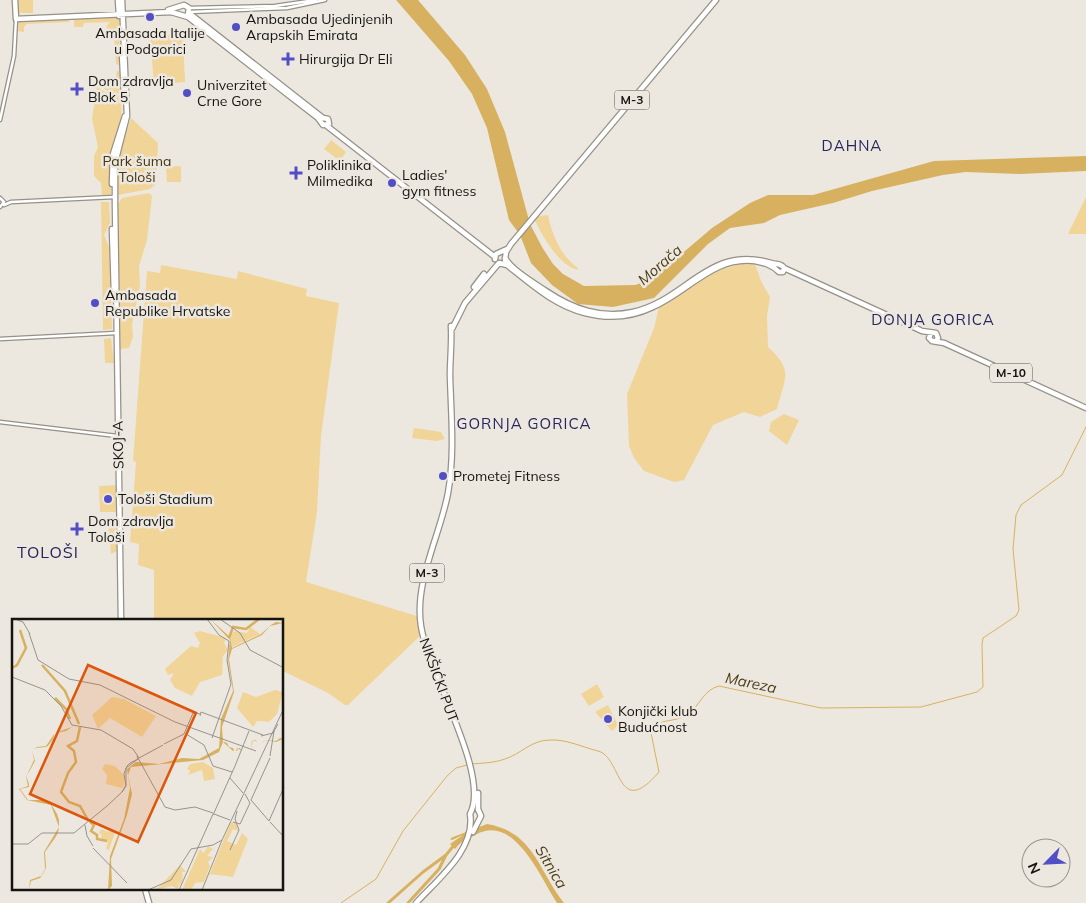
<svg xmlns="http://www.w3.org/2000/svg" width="1086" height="903" font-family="Mulish,sans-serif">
	<rect width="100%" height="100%" fill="#ede8df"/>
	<path fill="#f1d498" d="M16,0H33V13H18Z
		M116,16L120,20L119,65L116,64L114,36L106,27L110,22L84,23L83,27H74V19Z
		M69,20V22L27,24L24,27V32L18,31L19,21Z
		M183,35L185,82L154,85L150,36Z
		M117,71H120L122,124L112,155L111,194L102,196L101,183L94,176V156L98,147L92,119L97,87L114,97L100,85L115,84Z
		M131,118L158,143L156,184L150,189L118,195V158Z
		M331,140L346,152L340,161L324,149Z
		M181,166V182H167L166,167Z
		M149,193L152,196L147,240L139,266L140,285L132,325L133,337L129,348L120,349L118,204L122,198Z
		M1086,197V234H1068Z
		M101,202H109L110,223L104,235L110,249L112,329L103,330Z
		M548,215C552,235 561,256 578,268L577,270C557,263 544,238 534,219L539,216Z
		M741,264H755L761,281L770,297L767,316L768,347C794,371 785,377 777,409L760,417L744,412L713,425L684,480L674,482L644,471L634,458L629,446L627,394L654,328L659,307L716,271Z
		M161,265L237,279L238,271L307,289L306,296L339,303L321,436L317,512L306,582L420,617L423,633L348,705H345L328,693L283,671L282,620H154V570L138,565L139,544L130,542L136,462L133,461L147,271L160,273Z
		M111,338L114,363H105L104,339Z
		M784,414L799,420L787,445L769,431L771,422Z
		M414,428L441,432L445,439L436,441L412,438Z
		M117,485L118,512H100L99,486Z
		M112,520L115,521L117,551L111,554L108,522Z
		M597,684L604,697L589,706L581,694Z
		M608,705L618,725L612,731L596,713V711Z"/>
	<path fill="#d7b15f" d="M396,0H418L465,55L487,89L505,132L530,224L542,247L553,264L563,274L584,286L635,285L651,280L712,228L750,203L768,195H813L934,161L1086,156V171L1020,174L966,172L943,175L872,191L833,203L780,215L764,223L730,228L708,244L654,298L613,307L578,304L552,285L531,263L520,235L509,220L487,128L472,94L449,61Z
		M487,824C534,832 538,870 564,903H557C541,879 515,814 477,834C468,839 462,840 455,849L450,844L463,835L452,840L450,839L453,837Z"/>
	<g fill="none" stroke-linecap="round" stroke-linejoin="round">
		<path stroke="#d7b15f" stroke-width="1" d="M471,764C482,763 494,763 505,759C521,754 531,740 550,740C566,739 582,747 598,751C622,757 617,821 659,772L650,728C660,719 676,722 687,715C700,706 703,690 719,686L821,708L921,707L977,692L983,687L982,644L983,638L1016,616L1019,610L1013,549L1016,515L1021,505L1062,475L1086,427
			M341,903L376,879L403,831L447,776L456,768L467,765"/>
		<path stroke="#d7b15f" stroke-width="3" d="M388,903L423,872L446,855L455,844
			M408,903L439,869L446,855"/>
		<defs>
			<path id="minor" d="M190,8L275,6L316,0
				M189,12L287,8L325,0
				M0,120L14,56L16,19
				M0,198L4,202L0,207
				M4,205L11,202L114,197
				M0,339L116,333
				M0,422L117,436"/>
			<path id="major" d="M15,0L16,19L171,12L188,17L318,118L323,125L329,124L328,119L323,118L189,13
				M118,0L119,16
				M168,10L184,5L189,8L188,14
				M122,53L124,96
				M327,126L495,257
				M112,184L113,154L125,116
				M112,229L114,294
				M495,259L496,254L507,249
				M505,260L506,252L511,244L716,0
				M784,268L922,331L936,333L938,338L936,341
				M474,287L484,274
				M452,329L465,303L499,263L507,265C531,284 555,306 585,313C608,319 632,317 653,307C688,292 713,256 755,261C765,263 772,265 779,272H783L784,268C781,263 777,265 771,263C709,244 687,300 633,312C601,319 573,309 546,291C534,283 513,271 505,258
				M931,333L929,338L932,341L944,343L1086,408
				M121,620L115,203V163L127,116L122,0
				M478,793V810
				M473,832L481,816L478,809
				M145,889L149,903
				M416,903C438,879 476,849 470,814C491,775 428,673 421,626C414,582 440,536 448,493C455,454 451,414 450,375C450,359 452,342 451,326"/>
		</defs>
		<use href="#minor" stroke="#959188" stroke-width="5"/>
		<use href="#major" stroke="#959188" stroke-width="7"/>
		<use href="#minor" stroke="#fff" stroke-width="2.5"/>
		<use href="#major" stroke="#fff" stroke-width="4.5"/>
	</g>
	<g fill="#524ec5" stroke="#ede8df" stroke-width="2">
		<circle cx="150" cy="17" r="5"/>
		<circle cx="236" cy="27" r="5"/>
		<path d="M285.5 51.5h5v5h5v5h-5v5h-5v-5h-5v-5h5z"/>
		<path d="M74.5 81.5h5v5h5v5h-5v5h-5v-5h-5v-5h5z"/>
		<circle cx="187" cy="93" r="5"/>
		<path d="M293.5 165.5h5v5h5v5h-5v5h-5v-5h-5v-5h5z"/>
		<circle cx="392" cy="183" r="5"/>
		<circle cx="95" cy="303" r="5"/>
		<circle cx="443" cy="476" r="5"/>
		<circle cx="108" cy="499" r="5"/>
		<path d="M74.5 521.5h5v5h5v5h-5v5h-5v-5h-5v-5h5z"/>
		<circle cx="608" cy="719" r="5"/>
	</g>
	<g text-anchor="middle" stroke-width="5" stroke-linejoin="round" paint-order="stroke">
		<g fill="#ede8df" stroke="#56544f" stroke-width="1">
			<rect x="614.5" y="90.5" width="35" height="19" rx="4"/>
			<rect x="990" y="363.5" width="42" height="19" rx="4"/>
			<rect x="409.5" y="563.5" width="35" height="19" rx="4"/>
		</g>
		<g font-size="12" font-weight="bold" fill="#151411">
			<text x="632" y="104">M-3</text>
			<text x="1011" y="377">M-10</text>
			<text x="427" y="577">M-3</text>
		</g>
		<g font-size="14" fill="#151411" stroke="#ede8df" text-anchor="start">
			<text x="246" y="24">Ambasada Ujedinjenih<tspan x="246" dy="16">Arapskih Emirata</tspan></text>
			<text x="150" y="38" text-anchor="middle">Ambasada Italije<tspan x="150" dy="16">u Podgorici</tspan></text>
			<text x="299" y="64">Hirurgija Dr Eli</text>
			<text x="88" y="86">Dom zdravlja<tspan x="88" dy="16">Blok 5</tspan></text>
			<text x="197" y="90">Univerzitet<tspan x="197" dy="16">Crne Gore</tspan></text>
			<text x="307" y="170">Poliklinika<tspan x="307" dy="16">Milmedika</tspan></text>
			<text x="402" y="180">Ladies'<tspan x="402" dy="16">gym fitness</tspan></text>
			<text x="105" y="300">Ambasada<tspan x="105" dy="16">Republike Hrvatske</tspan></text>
			<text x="453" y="481">Prometej Fitness</text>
			<text x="118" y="504">Tološi Stadium</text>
			<text x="88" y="526">Dom zdravlja<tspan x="88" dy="16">Tološi</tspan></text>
			<text x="618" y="716">Konjički klub<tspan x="618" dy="16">Budućnost</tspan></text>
		</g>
		<g font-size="14" fill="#443410" stroke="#ede8df">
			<text x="137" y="166">Park šuma<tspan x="137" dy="16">Tološi</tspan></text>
		</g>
		<g font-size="14" fill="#151411" stroke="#ede8df">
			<text transform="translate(118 445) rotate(-91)" y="5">SKOJ-A</text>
			<text transform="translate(439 680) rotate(70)" y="5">NIKŠIĆKI PUT</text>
		</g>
		<g font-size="15" letter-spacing="1" fill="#26255f" stroke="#ede8df">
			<text x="852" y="151">DAHNA</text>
			<text x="933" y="325">DONJA GORICA</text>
			<text x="524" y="429">GORNJA GORICA</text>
		</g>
		<g font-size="15" font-style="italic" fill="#4c3c18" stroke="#ede8df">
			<text transform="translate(660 265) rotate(-41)" y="5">Morača</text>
			<text transform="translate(751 683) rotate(12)" y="5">Mareza</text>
			<text transform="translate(551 867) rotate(59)" y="5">Sitnica</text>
		</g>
		<g font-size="16" letter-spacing="1" fill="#26255f" stroke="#ede8df">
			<text x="48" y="558">TOLOŠI</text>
		</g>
	</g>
	<g transform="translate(12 619)">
		<rect width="271" height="271" fill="#ede8df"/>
		<path d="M238,8L248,15L220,28L218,16L223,12L235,14ZM188,12L214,19L212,24L216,31L211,37L210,56L188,63L180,77L163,69L158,61L162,54L156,56L153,50L179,27L186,29L188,24L182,14ZM263,71L271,73L265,95L257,103L245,102L241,108L225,89L231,73L244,78ZM100,78L112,80L144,97L130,118L98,99L86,110L80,96ZM191,143L201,149L203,160L192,162L190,151L176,156L178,152L175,150L178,145ZM93,145L103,147L112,156L113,165L110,169L94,165L95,156L90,150ZM219,203L225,205L226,212L221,210L215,222L224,226L230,214L236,220L221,258L197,255L191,271ZM99,209L103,213L97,231L94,230L96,222L88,221L90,216L87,214L89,210L97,213ZM196,227L201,230L195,237L201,238L196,243L198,247L192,263L183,264L179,271H170L188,230L192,234ZM168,246L174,253H170L171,259L169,265L165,264L168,266L165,270L160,267L144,271Z" fill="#f1d498"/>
		<path d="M198,0L218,18L220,29L249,15L259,6L264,3L271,4L258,7L250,16L220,30L217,40L222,73L210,108L211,123H213L215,124L217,128L221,129L222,132H224L225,129H228L229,131L231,132L232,129L239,130L240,122L242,121H243L246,123L250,124L252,122L255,121L264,122L268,119L271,120L264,123L254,121L250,124L246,123L241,121L239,130L232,129L231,132L228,131L226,129L225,132H221L211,123L207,133L191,141L119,148L116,156L120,175L115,196L99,240L100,267L96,271L98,237L112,200L118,169L115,150L124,143L147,145L170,139L187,140L207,129L209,100L221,72L216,41L218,21ZM60,108L54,112L43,114L41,120L36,127L34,128L24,129L20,131L23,142L17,153L14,157L17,165V168L8,170L16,181H30L39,185L45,195L47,201V208L46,214L43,219L33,233L34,248L33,251L30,256L28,259L19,262L17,271L18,261L29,257L33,250L32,233L47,208L39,186L15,181L7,170L16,167L14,158L22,141L20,131L25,128L34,127L43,114Z" fill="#d7b15f"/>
		<path fill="none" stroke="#d7b15f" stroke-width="2.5" d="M217,19L221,8L234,10L247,0M30,46L53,72L67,105M0,49L5,46L14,29L8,11M43,79L54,90L58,100M68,108L65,122L56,127L62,132L64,143L56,154L49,173L57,183L68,187L76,201M78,203L82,206L79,212L85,216V220L95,222"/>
		<path fill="none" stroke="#97938d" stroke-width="1" d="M3,0L11,3L18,15M195,0L207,16L217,22L215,41L219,65L200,119M208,0L228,14L238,31L272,49M17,14L26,41L57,60L88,66L163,103L244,132M0,58L33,71L49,87L60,106L89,111L121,130L127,139M188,97L189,93L251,116M174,115L192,126L201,147L220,153M249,117L261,114L266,105M152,125L172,115L181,94L189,95M125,137L126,140L118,144L115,147L114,150L113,152L112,155L114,166L110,173L114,167V149L126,140M258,137L262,112M126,139L153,188L163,191L183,188L201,194M127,139L151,126M223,147L237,112M218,159L231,174M94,188L110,173M202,195L218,201M201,196L223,147M257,202L239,181L258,139M257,202L272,168M221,203L228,205L238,184L233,175M258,203L272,218M73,206L75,217L81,227M0,225H16L30,214H62L95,187M81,229L115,264M218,231L227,211L223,200L225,192M136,271L159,261L179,230L201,226L210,221L272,89M167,271L201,195M190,271L210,221"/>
		<path fill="#dd560c" fill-opacity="0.15" stroke="#dd560c" stroke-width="2.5" d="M76,46L184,94L126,223L18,175Z"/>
		<rect width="271" height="271" fill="none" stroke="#151411" stroke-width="2.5"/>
	</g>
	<g transform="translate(1046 863) rotate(246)"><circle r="24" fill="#ede8df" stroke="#97938d"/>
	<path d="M0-4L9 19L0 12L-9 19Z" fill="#524ec5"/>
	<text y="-8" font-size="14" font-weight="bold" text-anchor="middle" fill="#151411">N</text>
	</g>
</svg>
